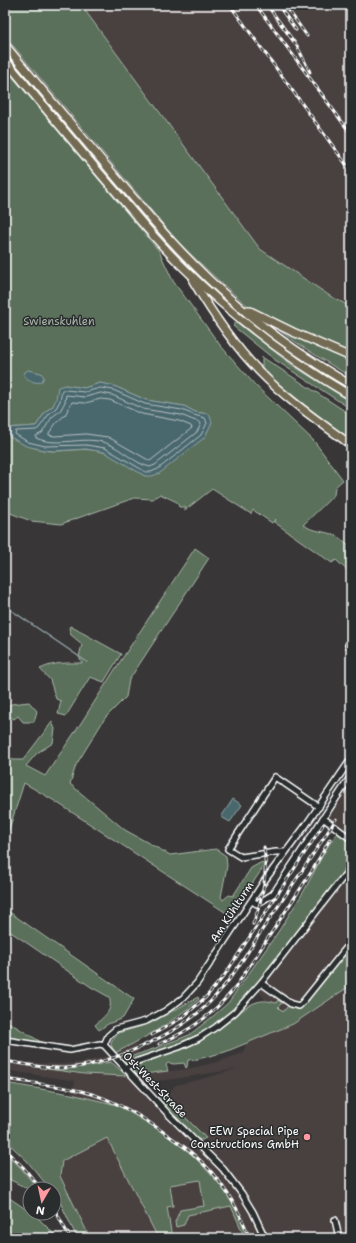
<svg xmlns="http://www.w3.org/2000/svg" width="356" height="1243" font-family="'Shantell Sans',sans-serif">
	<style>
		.built { fill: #484141; fill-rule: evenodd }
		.green { fill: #5a6f5a; stroke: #acb7ac }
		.water { fill: #4a676d; stroke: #92a4a7 }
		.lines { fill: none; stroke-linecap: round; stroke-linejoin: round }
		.shore { stroke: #b7c2c5; stroke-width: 1 }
		.stream { stroke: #92a4a7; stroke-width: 1.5 }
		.minor-casing { stroke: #fff; stroke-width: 8 }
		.highway-casing { stroke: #fff; stroke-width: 10 }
		.minor { stroke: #2a2d2e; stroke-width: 5 }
		.highway { stroke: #736b52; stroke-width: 7 }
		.rail-casing { stroke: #fff; stroke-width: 3 }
		.rail { stroke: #2a2d2e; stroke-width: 1.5; stroke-dasharray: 4.5; stroke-linecap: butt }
		.poi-dot { fill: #ff9aa2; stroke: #2a2d2e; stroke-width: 1.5 }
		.labels { text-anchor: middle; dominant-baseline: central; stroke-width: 3; stroke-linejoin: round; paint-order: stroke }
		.park-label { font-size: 11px; fill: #acb7ac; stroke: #2a2d2e }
		.street-label { font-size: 11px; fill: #fff; stroke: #2a2d2e }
		.poi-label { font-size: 11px; fill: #fff; stroke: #2a2d2e; text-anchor: end }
	</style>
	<rect width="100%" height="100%" fill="#383637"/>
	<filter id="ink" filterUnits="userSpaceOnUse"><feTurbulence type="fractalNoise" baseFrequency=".025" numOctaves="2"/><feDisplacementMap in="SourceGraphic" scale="8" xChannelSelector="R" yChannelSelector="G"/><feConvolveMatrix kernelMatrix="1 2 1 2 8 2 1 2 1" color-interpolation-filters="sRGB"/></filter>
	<g filter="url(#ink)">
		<g class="built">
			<path d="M81,5H347L351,18V80L349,82L351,84V307L330,296L260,249Z"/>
			<path d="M351,773V843L319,819Z"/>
			<path d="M351,863V1238H90L60,1176L71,1094L75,1081L5,1070V1063L77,1074L105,1075H136L187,1069L217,1062L243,1053L246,1044L292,1024L265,1000L255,986ZM236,1069L202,1079L175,1085L166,1098L206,1138L208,1157L157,1108L134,1083L175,1079Z"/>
			<path d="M136,1043L139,1054L87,1068L66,1069L47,1068L5,1062V1060L39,1063L61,1064L82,1062L104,1057L123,1050Z"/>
		</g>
		<g class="green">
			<path d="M5,5H81L260,249L330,296L351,307V377C321,359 292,341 264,319C233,295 205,268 177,241L5,36Z"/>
			<path d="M5,68L159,251L173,281L220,345L255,385L314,441L343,480L335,487L334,495L303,525L311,529L336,535L351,548V574L336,560L332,563L274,522L276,519L272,523L253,510L251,514L212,489L184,511L186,507H179L177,502L160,494L153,499L134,498L61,524L31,521L5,511V434C21,442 35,451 54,451C70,451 86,447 103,452C113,455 135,470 145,476L208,414L195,412L184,406L146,400L114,386L100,383L84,388L65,385L53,406L46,411L36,426L5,428Z"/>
			<path d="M236,322L292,365L351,402V409L275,360L233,326Z"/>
			<path d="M262,357L351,415V440L305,405L262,370Z"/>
			<path d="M195,548L209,558L129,680L126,697L105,718L76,765L70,784L125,830L170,855L216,849L226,856L227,866L221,897L223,900L229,895L233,896L251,868L262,862L264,866L231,916L53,800L24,783L5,842V780L7,774L5,773V755L14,760H23L52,722L55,729L53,743L37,753L26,766L45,776L81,723L114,671Z"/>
			<path d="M70,626L121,654L104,682L90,677L66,716L58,714L61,701L56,699L50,680L40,669C54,662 67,663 82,663L79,657L82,644L71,635L69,628Z"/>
			<path d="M29,702L37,711L34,722H23L18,716L14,719L10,717L9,705L11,704Z"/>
			<path d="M337,833L351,843V863L250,993L228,1015L213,1027L177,1046L136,1058L129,1063L125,1062L121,1060L153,1049L189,1035L212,1017L228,1003L278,932L304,891L326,849Z"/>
			<path d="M5,909L134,999L123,1018L108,1024L99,1030L95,1025C104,1016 114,1011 109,997L91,987L5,928Z"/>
			<path d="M351,945V985L293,1024L225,1052L198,1059L188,1060L187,1067L186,1068L184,1063L174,1064L168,1063L166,1065L168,1071L136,1075C128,1062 153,1062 161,1056C185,1048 207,1038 227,1023C237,1016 246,1005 257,1002C264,1000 269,1001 276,1003L278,1000L282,1003L278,1007L283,1012L288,1006C293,1010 297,1009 303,1006Z"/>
			<path d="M198,997L199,999C175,1021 145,1038 115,1053L111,1045L112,1040L118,1033L149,1024Z"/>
			<path d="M5,1020L41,1042H30L5,1038Z"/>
			<path d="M111,1062L125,1074V1076L84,1074L47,1069V1068C70,1069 88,1067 111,1062Z"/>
			<path d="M5,1083L71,1094L117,1105L161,1131L194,1156L222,1187L237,1211L248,1238H243L242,1231L231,1206L188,1215L184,1225L176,1227L175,1222L180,1210L204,1206L200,1180L170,1185L173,1206L167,1207L172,1238H158L107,1138L62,1161L60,1176L90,1238H77L61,1204L54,1194V1189H50L27,1161L5,1140Z"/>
			<path d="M162,1095L166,1098L206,1138L202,1140L197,1139L185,1125L183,1126L157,1099Z"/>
			<path d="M5,1153L20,1167L38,1189H30V1190L5,1177Z"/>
			<path d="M5,1195L36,1216L58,1238H5Z"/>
		</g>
		<g class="water">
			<path d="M28,370L41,373L44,377L42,381C37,385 28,380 24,376L25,372Z"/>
			<path d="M100,383L114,386L146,400L184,406L195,412L209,414L212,422L205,437L160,473L152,476H145L104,452L86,449L54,451L44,450L26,446L5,434V428L36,426L46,411L53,406L56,399L58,387L65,385L84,388Z"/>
			<path d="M233,799L242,805L230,822L221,817Z"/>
		</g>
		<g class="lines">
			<g class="shore">
				<path d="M101,388L113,390L145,404L182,410L194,415L205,418L207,423L201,435L158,469L151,472H146L105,448L86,445L45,446L28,442L15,434L16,431L36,430L39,428L49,414L56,408L60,401L62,390H66L84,392Z"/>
				<path d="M101,393L112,395L143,409L181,415L193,420L200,422L201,424L197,432L155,465L150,467C135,464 121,448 106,443C83,435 58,448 36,438V436L42,433L52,417L60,411L65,402L66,395L85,397Z"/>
				<path d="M101,399L110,400L142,414L179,421L191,426L192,428L150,461L108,437L86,434L54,436L49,435V433L57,422L65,415L72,402L85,403Z"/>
			</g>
			<path class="stream" d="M5,606L87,662"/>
			<defs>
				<g id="minor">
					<path d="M348,645L351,646"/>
					<path d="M323,818L351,839"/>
					<path d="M285,852H276L241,857L228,849L275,777L319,807"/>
					<path d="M252,901L257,904L273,894L351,776"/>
					<path d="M261,983L291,1004L299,1006L302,1003L351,942"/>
					<path d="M5,1040L70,1050L100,1044L104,1045L170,1116L223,1169L242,1194L253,1212L265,1238"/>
					<path d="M104,1045L108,1036L116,1029L146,1021L165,1011L183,998L197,983L265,880L306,825L351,759"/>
					<path d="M125,1069L135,1062L179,1047L199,1038L216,1027L235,1012L261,983L351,867"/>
					<path d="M335,1220L339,1238"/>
				</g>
				<g id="highway">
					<path d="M5,45C41,89 78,132 114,175C152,220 190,265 235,303C270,334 310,361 351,385"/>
					<path d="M5,60C42,104 79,149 116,192C138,218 159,244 183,267C233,317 290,360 351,396"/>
					<path d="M193,281C212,313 234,346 260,372C287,400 320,422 351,445"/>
					<path d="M248,310L293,332L351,357"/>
				</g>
			</defs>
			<use href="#minor" class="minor-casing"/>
			<use href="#highway" class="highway-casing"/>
			<use href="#minor" class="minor"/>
			<use href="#highway" class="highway"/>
			<defs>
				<g id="rail">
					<path d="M230,5L351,171"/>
					<path d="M256,5L351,134"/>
					<path d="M267,5L297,46L310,72"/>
					<path d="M278,5L296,30"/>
					<path d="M285,5L307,36"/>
					<path d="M253,924C263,899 268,875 264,847"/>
					<path d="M152,1035L183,1017L206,997L224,976L323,825"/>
					<path d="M159,1044C193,1029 211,1016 235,988L312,871L330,839"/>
					<path d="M5,1061C25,1064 45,1069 65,1068C109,1066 178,1034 209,1003C230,982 246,955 262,930C287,893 312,857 336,819"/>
					<path d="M5,1079C30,1083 56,1085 81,1091C115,1099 144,1118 172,1138C180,1144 188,1149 194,1155C217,1174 241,1209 249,1238"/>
					<path d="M5,1150L23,1167L41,1189"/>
					<path d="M54,1208L70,1238"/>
				</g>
			</defs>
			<use href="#rail" class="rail-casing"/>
			<use href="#rail" class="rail"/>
		</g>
	</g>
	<circle class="poi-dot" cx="307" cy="1137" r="4"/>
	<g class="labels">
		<g class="park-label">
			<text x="59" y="321">Swienskuhlen</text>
		</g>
		<g class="street-label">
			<text transform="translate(232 912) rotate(-57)">Am Kühlturm</text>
			<text transform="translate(155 1085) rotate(46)">Ost-West-Straße</text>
		</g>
		<g class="poi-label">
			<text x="299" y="1131">EEW Special Pipe<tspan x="299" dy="13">Constructions GmbH</tspan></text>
		</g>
	</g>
	<rect width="356" height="1243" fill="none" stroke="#2a2d2e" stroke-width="20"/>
	<rect x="10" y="10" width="336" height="1223" fill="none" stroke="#fff" stroke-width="1.5" filter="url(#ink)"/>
	<g transform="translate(42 1201) rotate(189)"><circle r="19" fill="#2a2d2e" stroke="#7f8182"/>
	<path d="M0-3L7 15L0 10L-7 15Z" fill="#ff9aa2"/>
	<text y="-6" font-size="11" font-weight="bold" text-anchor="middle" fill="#ffffff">N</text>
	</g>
</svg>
